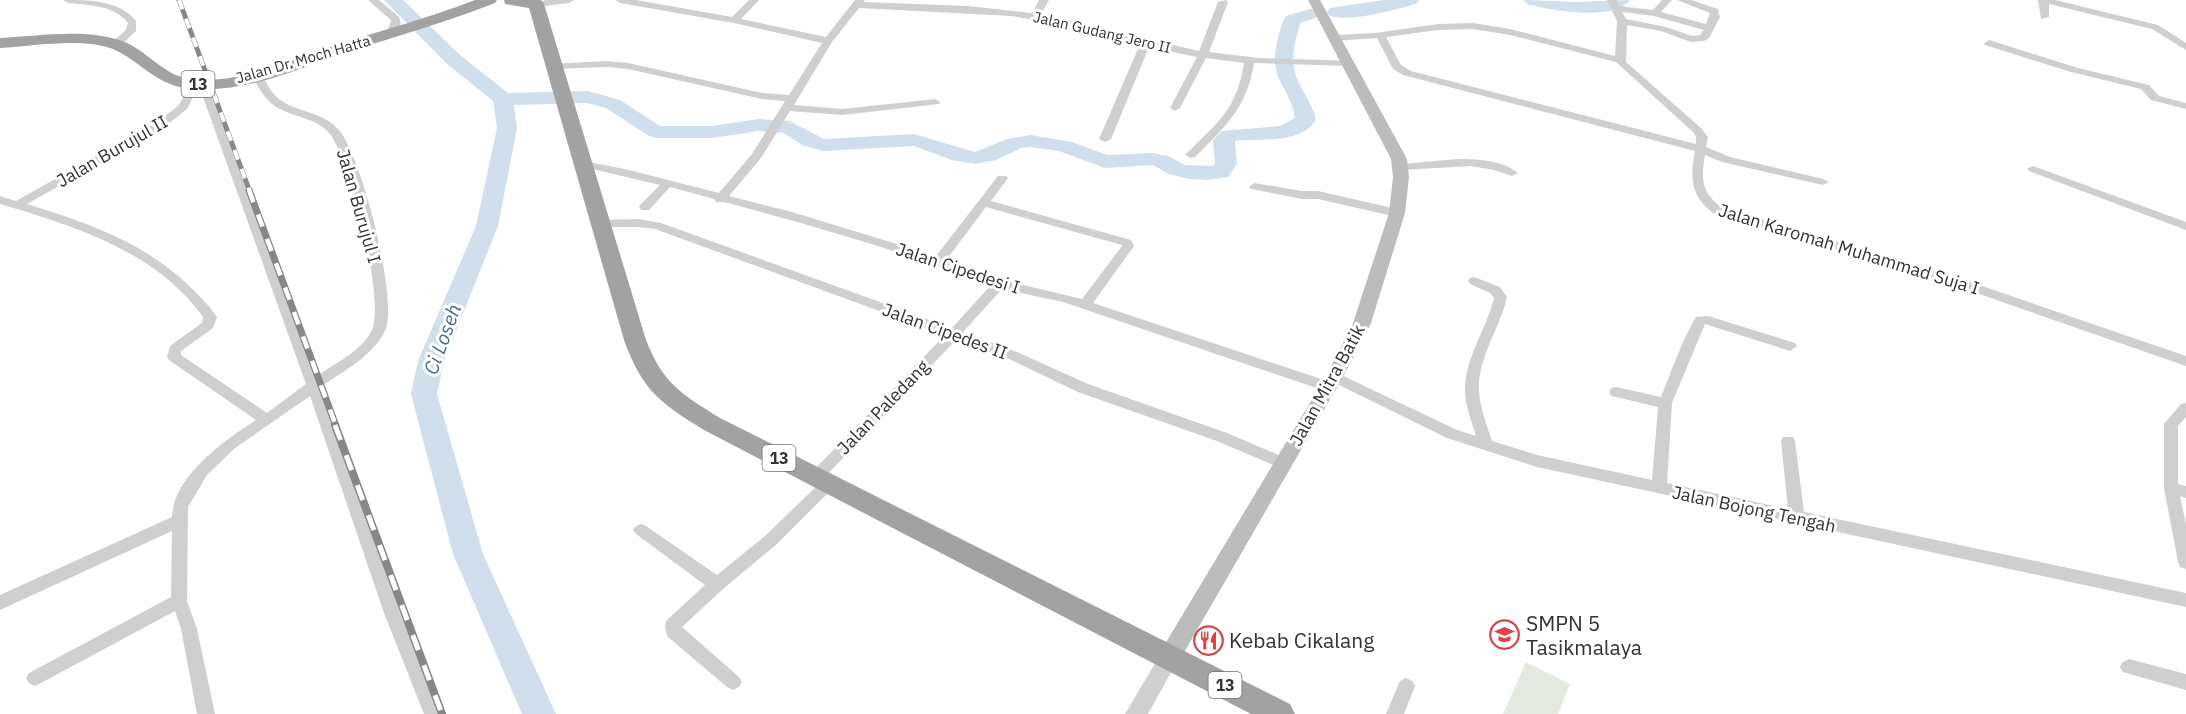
<svg xmlns="http://www.w3.org/2000/svg" width="2186" height="714" font-family="'IBM Plex Sans',sans-serif">
	<style>
		.green { fill: #e4eadf }
		.lines { fill: none; stroke-linecap: round; stroke-linejoin: round }
		.river { fill: #d0dfeb; fill-rule: evenodd }
		.minor { fill: #cfcfcf; fill-rule: evenodd }
		.tertiary { fill: #cfcfcf; fill-rule: evenodd }
		.secondary { fill: #bcbcbc; fill-rule: evenodd }
		.trunk { fill: #a2a2a2; fill-rule: evenodd }
		.rail-far2-casing { stroke: #878787; stroke-width: 5 }
		.rail-far1-casing { stroke: #878787; stroke-width: 7 }
		.rail-casing { stroke: #878787; stroke-width: 8 }
		.rail-far2 { stroke: #fff; stroke-width: 4; stroke-dasharray: 10; stroke-linecap: butt }
		.rail-far1 { stroke: #fff; stroke-width: 4.5; stroke-dasharray: 13; stroke-linecap: butt }
		.rail { stroke: #fff; stroke-width: 5; stroke-dasharray: 16; stroke-linecap: butt }
		.labels { text-anchor: middle; dominant-baseline: central; stroke-width: 6; stroke-linejoin: round; paint-order: stroke }
		.far-street-label { font-size: 15px; fill: #323232; stroke: #fff }
		.shield { fill: #fff; stroke: #707070; stroke-width: 1.5 }
		.shield-label { font-size: 16px; font-weight: bold; fill: #323232 }
		.street-label { font-size: 18px; fill: #323232; stroke: #fff }
		.water-label { font-size: 20px; font-style: italic; fill: #456e8f; stroke: #fff }
		.near-poi-label { font-size: 21px; fill: #323232; stroke: #fff; text-anchor: start }
	</style>
	<rect width="100%" height="100%" fill="#fff"/>
	<path class="green" d="M1526,662L1570,684L1558,714H1503Z"/>
	<g class="lines">
		<g class="river">
			<path d="M384,0H403L460,55L508,93L588,91L620,100L660,126H711L759,119L789,121L824,139L914,134L975,152L1007,139L1030,135L1072,142L1107,155L1153,153L1168,156L1185,165L1213,166L1215,164L1213,140L1222,131L1280,126L1295,118C1289,83 1267,81 1278,38C1280,31 1281,23 1286,16L1310,9L1316,10L1319,14L1316,18L1300,23C1295,42 1289,62 1298,81C1304,94 1313,105 1316,120C1299,145 1260,138 1235,141L1237,164L1228,177L1208,180L1189,179L1169,174L1153,165L1105,168L1059,151L1030,147L1021,148L996,160L975,164L952,160L914,146L823,151L802,145L784,133L759,131L711,138H656L649,136L606,108L587,103L514,105L517,128L498,226L444,361L437,394L483,554L556,714H522L453,554L411,394L418,361L476,226L497,128L493,101L446,63Z"/>
			<path d="M1384,0H1419L1416,4C1393,10 1353,22 1330,16L1327,12L1330,8L1336,7Z"/>
			<path d="M1524,0L1577,2L1630,0C1614,22 1549,10 1527,4Z"/>
		</g>
		<g class="minor">
			<path d="M63,0C90,0 119,0 136,21V31L120,46H112V42L126,30L128,23C114,5 89,5 68,3Z"/>
			<path d="M368,0H379L399,17L401,24L395,35L387,33L391,20Z"/>
			<path d="M546,0H574L569,3L536,7L531,4Z"/>
			<path d="M615,0H636L732,17L749,0H759L741,19L826,37L855,0H865L863,2L968,6L1032,13L1039,0H1049L1041,14L1199,51L1218,2L1226,0L1228,2L1209,52L1259,58L1351,61L1352,63L1347,66L1254,63C1247,108 1225,127 1195,157L1191,158L1185,155L1187,153C1218,122 1237,109 1244,63L1206,58L1180,108L1175,111L1170,108L1197,57L1149,47L1111,139L1105,142L1099,139L1140,44L1068,26L1012,16L859,8L832,42L794,105L842,109L935,99L940,102L939,104L842,115L790,111L761,158L729,196L792,212L936,256L998,176H1006L1008,178L991,201L1131,240L1134,246L1093,303L1333,383L1335,387L1328,392L1063,302L1002,289L963,332L1017,352L1088,384L1227,433L1288,459L1290,463L1288,467H1278L1217,441L1078,392L1007,358L956,340L821,481L816,483L811,481L809,477L811,473L945,335L655,229L638,227H600L596,226L594,223L596,220L638,219L661,223L952,328L991,285C904,252 814,226 724,202H716L714,199L670,187L649,210H641L639,207L641,204L660,185L580,166V162L584,161L629,170L719,193L752,154L785,101L762,99L628,69L607,67L553,69L549,68V64L607,61L628,63L762,93L789,95L822,43L734,23L620,3ZM986,207L1122,245V246L1082,299L1002,280L947,259Z"/>
			<path d="M1607,0H1617L1619,6L1653,10L1662,0H1672L1661,12L1706,24L1710,13L1677,0H1691L1718,9L1720,17L1709,38L1704,41L1691,42L1661,31L1627,25L1626,62L1701,128L1708,137L1706,147L1730,157L1823,179L1829,182L1823,185L1722,162L1705,155C1701,179 1701,192 1721,207L1947,274L2186,356V366L1939,280L1713,213C1690,196 1690,177 1695,151L1403,75L1393,69L1377,38L1335,41L1330,38L1335,35L1375,33L1438,24L1473,23L1510,29L1615,56L1617,21ZM1622,12L1654,16L1704,30L1700,35L1692,36L1666,27L1626,19ZM1473,29L1510,35L1616,62L1693,132L1696,137V144L1411,71L1401,65L1386,37L1438,30Z"/>
			<path d="M2038,0H2055L2158,25L2186,43V50L2152,29L2049,4V17L2041,19Z"/>
			<path d="M1989,40L2078,68L2149,85L2159,96L2186,103V109L2151,100L2141,89L2071,72L1985,45L1984,43Z"/>
			<path d="M257,72L261,73C266,82 270,92 279,99C297,113 323,111 339,130C361,155 399,300 385,331C373,356 343,371 321,387L400,613L442,714H424L384,613L310,396L235,448L207,475L188,507L187,601L197,629L215,714H197L181,629L175,611L41,683L35,686L29,683L26,678L29,673L171,597L172,531L0,610V595L172,517C173,476 225,440 256,420L169,360L167,357L170,346L202,323L203,317C156,251 74,226 0,204V196L16,201L159,121L179,105L191,82H208L317,376C334,364 363,350 372,330C385,301 350,156 329,133C316,118 297,118 280,109C266,102 259,89 252,75ZM199,86L306,384L267,413L181,355V351L213,328L217,317C208,304 197,293 186,283C141,241 85,222 27,204L167,125L187,109Z"/>
			<path d="M1458,159C1476,159 1503,160 1518,173L1512,176L1494,170L1471,166L1401,170L1395,167L1401,164Z"/>
			<path d="M2033,166L2186,222V230L2029,171L2027,169Z"/>
			<path d="M1255,183L1302,191H1318L1397,209L1403,213L1397,217L1318,199H1302L1251,189L1249,187L1251,185Z"/>
			<path d="M1474,277L1500,287L1507,297C1500,328 1477,359 1479,391C1480,409 1487,425 1492,441L1537,455L1652,480L1658,407L1616,397L1611,396L1609,392L1611,388L1616,387L1661,397C1672,370 1681,342 1696,317L1708,316L1795,343L1797,346L1790,351L1705,324L1672,403L1667,483L1788,509L1781,441L1783,437H1793L1795,441L1804,512L2186,593V607L1537,467L1447,438L1329,380L1327,377L1329,374H1339L1457,430L1476,436C1471,420 1464,403 1465,386C1467,355 1487,327 1494,298L1490,293L1470,284L1468,281L1470,278Z"/>
			<path d="M2186,403V417L2178,426V484L2186,486V498L2180,496L2186,524V569L2180,567L2178,562L2164,488V424L2181,404Z"/>
			<path d="M829,477L834,479L836,483L834,487L777,544L723,589L682,627L739,677L742,682L739,687L733,690L727,687L668,637C665,631 664,626 667,620L705,585L636,534L633,530L636,526L641,524L646,526L717,575L765,536L824,479Z"/>
			<path d="M2129,659L2186,674V690L2123,672L2120,667L2123,662Z"/>
			<path d="M1406,678L1412,681L1415,686L1404,714H1386L1400,681Z"/>
		</g>
		<path class="tertiary" d="M1170,647L1177,650L1180,656L1148,714H1125L1163,650Z"/>
		<path class="secondary" d="M1308,0H1320L1407,159L1409,177L1405,213L1371,323L1343,377L1178,663L1170,666L1162,663L1159,656L1162,649L1326,376L1353,323L1389,213L1393,177L1391,159Z"/>
		<g class="trunk">
			<path d="M475,0H497L495,3C446,22 397,36 348,52C297,69 240,96 185,88C156,84 138,60 113,49C83,37 32,46 0,48V38C40,36 84,28 122,41C145,49 162,73 185,78C235,87 290,60 336,45C382,30 429,18 475,0Z"/>
			<path d="M504,0H541L544,4L646,340C663,384 682,394 720,418L1290,704L1295,714H1251L704,430C660,403 642,390 624,340L529,8L505,4Z"/>
		</g>
		<defs>
			<path id="rail-far2" d="M179,0L250,192"/>
			<path id="rail-far1" d="M249,190L336,426"/>
			<path id="rail" d="M335,425L442,714"/>
		</defs>
		<use href="#rail-far2" class="rail-far2-casing"/>
		<use href="#rail-far1" class="rail-far1-casing"/>
		<use href="#rail" class="rail-casing"/>
		<use href="#rail-far2" class="rail-far2"/>
		<use href="#rail-far1" class="rail-far1"/>
		<use href="#rail" class="rail"/>
	</g>
	<defs>
		<symbol id="school-ring" viewBox="-11 -11 22 22"><circle r="9.5" fill="#fff" stroke="#d94447" stroke-width="1.5"/><path d="M0-5L7-2L0 1L-7-2ZM-4 1L0 2.5L4 1V4Q0 6-4 4Z" fill="#d94447"/></symbol>
		<symbol id="restaurant-ring" viewBox="-11 -11 22 22"><circle r="9.5" fill="#fff" stroke="#d94447" stroke-width="1.5"/><path d="M-5-6h1v4h1v-4h1v4h1v-4h1v5L-1.5 .5V6h-2V.5L-5-1ZM5-6V6H3V1.5H1.5Q1.5-4 5-6Z" fill="#d94447"/></symbol>
	</defs>
	<g fill-rule="evenodd">
		<use href="#school-ring" x="1488" y="618" width="33" height="33"/>
		<use href="#restaurant-ring" x="1192" y="624" width="33" height="33"/>
	</g>
	<g class="labels">
		<g class="far-street-label">
			<text transform="translate(1102 32) rotate(13)">Jalan Gudang Jero II</text>
			<text transform="translate(303 59) rotate(-16)">Jalan Dr. Moch Hatta</text>
		</g>
		<g class="shield">
			<rect x="181.5" y="71" width="33" height="26" rx="4.5"/>
			<rect x="762.5" y="445" width="33" height="26" rx="4.5"/>
			<rect x="1208.5" y="672" width="33" height="26" rx="4.5"/>
		</g>
		<g class="shield-label">
			<text x="198" y="84">13</text>
			<text x="779" y="458">13</text>
			<text x="1225" y="685">13</text>
		</g>
		<g class="street-label">
			<text transform="translate(112 151) rotate(-30)">Jalan Burujul II</text>
			<text transform="translate(359 206) rotate(74)">Jalan Burujul I</text>
			<text transform="translate(1849 249) rotate(17)">Jalan Karomah Muhammad Suja I</text>
			<text transform="translate(958 268) rotate(18)">Jalan Cipedesi I</text>
			<text transform="translate(945 331) rotate(20)">Jalan Cipedes II</text>
			<text transform="translate(1327 385) rotate(-61)">Jalan Mitra Batik</text>
			<text transform="translate(883 407) rotate(-46)">Jalan Paledang</text>
			<text transform="translate(1754 509) rotate(12)">Jalan Bojong Tengah</text>
		</g>
		<g class="water-label">
			<text transform="translate(442 339) rotate(-70)">Ci Loseh</text>
		</g>
		<g class="near-poi-label">
			<text x="1526" y="623">SMPN 5<tspan x="1526" dy="24">Tasikmalaya</tspan></text>
			<text x="1229" y="640">Kebab Cikalang</text>
		</g>
	</g>
</svg>
